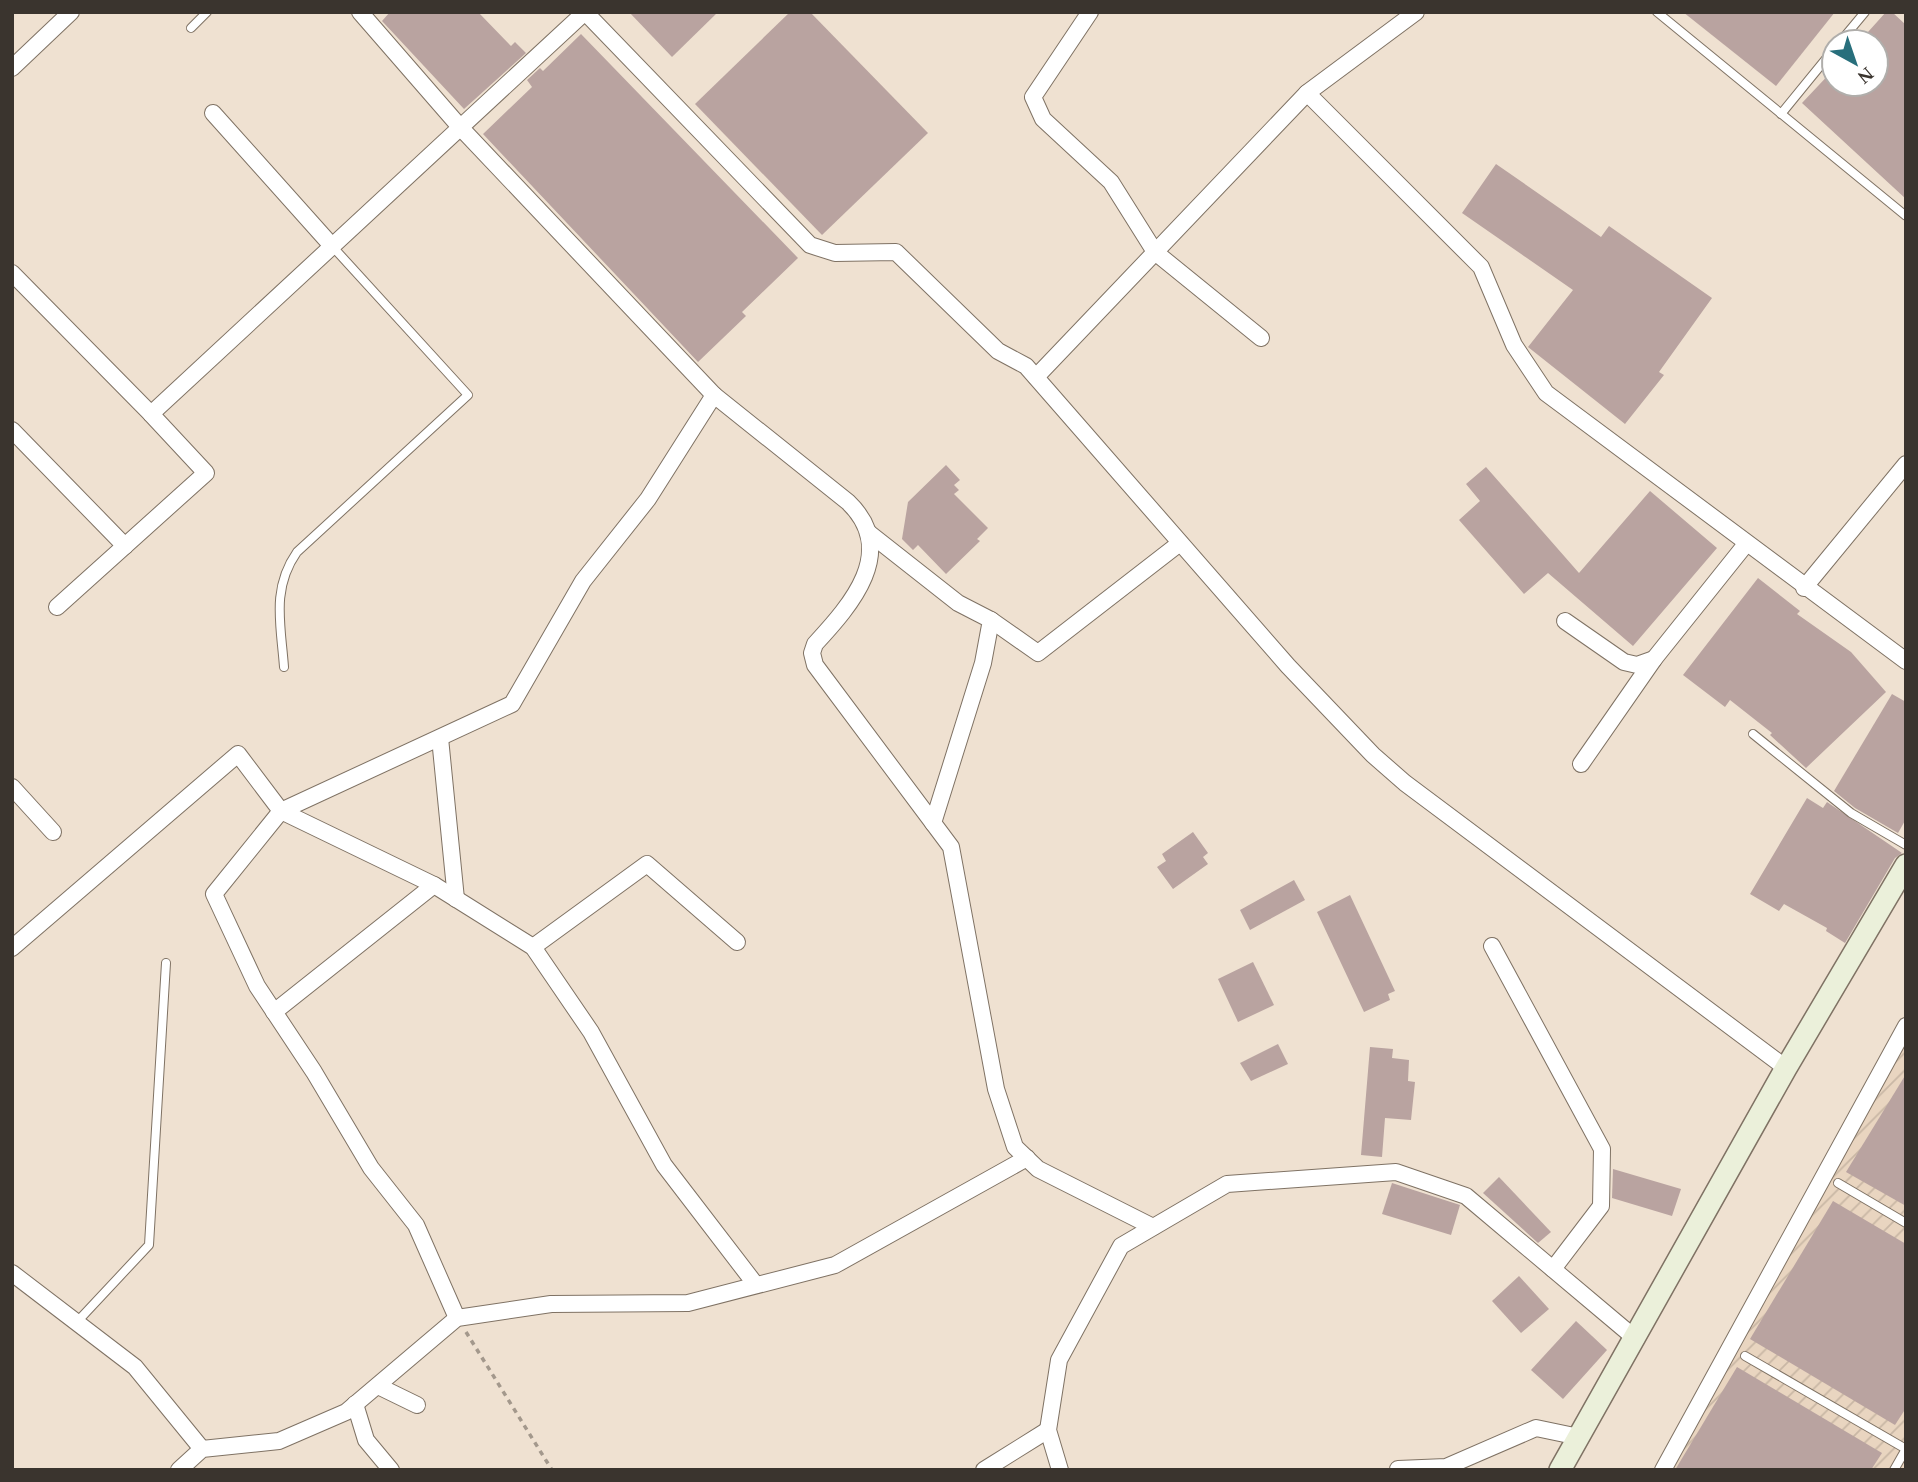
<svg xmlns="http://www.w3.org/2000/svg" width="1918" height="1482" font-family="'Times New Roman',serif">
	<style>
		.industrial { fill: url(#industrial-furrows) }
		.building { fill: #b9a3a0 }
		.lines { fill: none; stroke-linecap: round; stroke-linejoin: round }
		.lane-casing { stroke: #7f7264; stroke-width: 10 }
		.street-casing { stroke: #7f7264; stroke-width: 18 }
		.secondary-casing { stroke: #7f7264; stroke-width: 24 }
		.path { stroke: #a3988c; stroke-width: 3.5; stroke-dasharray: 5 5; stroke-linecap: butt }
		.lane { stroke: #fff; stroke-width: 8 }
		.street { stroke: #fff; stroke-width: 16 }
		.secondary { stroke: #ebf0da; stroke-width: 21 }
	</style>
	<defs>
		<pattern id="industrial-furrows" width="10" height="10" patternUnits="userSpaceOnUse" patternTransform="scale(1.75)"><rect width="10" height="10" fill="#e9d5c0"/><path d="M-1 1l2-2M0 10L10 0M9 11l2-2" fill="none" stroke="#c9b7a5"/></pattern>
	</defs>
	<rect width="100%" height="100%" fill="#efe1d1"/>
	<path class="industrial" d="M1906,1033V1470H1655Z"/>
	<g class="building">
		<path d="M390,12H478L511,46L515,42L526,53L464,109L382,21Z"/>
		<path d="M629,12H718L672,57Z"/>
		<path d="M790,12H810L928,133L822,235L695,104Z"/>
		<path d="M1683,12H1835L1776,86Z"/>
		<path d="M1886,12H1892L1906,25V199L1802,103L1834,69V84H1876V42H1859Z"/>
		<path d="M581,34L798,258L742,312L746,316L698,362L483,134L532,87L527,80L540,68L543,71Z"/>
		<path d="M1496,164L1601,237L1609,226L1712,298L1659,372L1664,375L1625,424L1528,347L1573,290L1462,213Z"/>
		<path d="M946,465L960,480L954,485L959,490L954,494L988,528L977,539L980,541L946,574L918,545L913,550L902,539L908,502Z"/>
		<path d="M1486,467L1579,573L1650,491L1717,548L1633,646L1548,573L1524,594L1459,520L1480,501L1466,484Z"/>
		<path d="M1758,578L1800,611L1797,614L1851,652L1886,692L1806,768L1770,735L1772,733L1730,700L1725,707L1683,675Z"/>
		<path d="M1892,694L1906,702V819L1898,833L1855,808L1834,791Z"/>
		<path d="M1807,798L1823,808L1827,802L1902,853L1895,858L1845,943L1826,931L1827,928L1784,904L1779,911L1750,894Z"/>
		<path d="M1193,832L1208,853L1203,857L1208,864L1173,889L1157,867L1166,861L1162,854Z"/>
		<path d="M1294,880L1305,900L1250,930L1240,910Z"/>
		<path d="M1350,895L1395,991L1388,994L1390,1000L1364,1012L1317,912Z"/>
		<path d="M1253,962L1274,1005L1238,1022L1218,979Z"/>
		<path d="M1278,1044L1288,1064L1251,1081L1240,1063Z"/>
		<path d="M1370,1047L1393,1049L1392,1058L1409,1060L1408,1081L1415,1082L1411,1120L1385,1118L1382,1157L1361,1155Z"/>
		<path d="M1906,1074V1206L1846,1172Z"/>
		<path d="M1613,1169L1681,1189L1672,1216L1612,1198Z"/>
		<path d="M1499,1177L1551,1232L1538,1243L1483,1193Z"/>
		<path d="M1392,1183L1460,1205L1451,1235L1382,1214Z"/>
		<path d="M1833,1201L1906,1244V1408L1895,1425L1750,1339Z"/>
		<path d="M1519,1276L1549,1309L1521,1333L1492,1301Z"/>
		<path d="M1576,1321L1607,1350L1563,1399L1531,1370Z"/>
		<path d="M1737,1367L1882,1453L1871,1470H1675Z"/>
	</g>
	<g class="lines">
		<defs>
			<g id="lane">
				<path d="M1657,12L1906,216"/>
				<path d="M191,28L207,12"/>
				<path d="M1840,42L1865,12"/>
				<path d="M1781,114L1834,49"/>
				<path d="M284,667C281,625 271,589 297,552L468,395L332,246"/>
				<path d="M1753,734L1851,813L1906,845"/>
				<path d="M1838,1183L1906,1223"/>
				<path d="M76,1323L149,1245L166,963"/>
				<path d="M1745,1356L1906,1449"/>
				<path d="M1894,1470L1906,1449"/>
			</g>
			<g id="street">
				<path d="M585,12L810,245L835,253L896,252L998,351L1026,366L1288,666L1373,755L1405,783L1786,1068"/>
				<path d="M1090,12L1033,97L1043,119L1111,182L1155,252L1261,338"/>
				<path d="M12,68L71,12"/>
				<path d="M1307,93L1416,12"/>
				<path d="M213,113L332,246"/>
				<path d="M12,273L151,414L585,12"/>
				<path d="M1036,377L1307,93L1481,267L1514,345L1546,393L1906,661"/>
				<path d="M714,395L848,502C899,551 851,605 815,644L812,653L815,665L951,847L996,1089L1015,1147L1038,1169L1153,1227"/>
				<path d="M12,430L125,546"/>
				<path d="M869,533L958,603L991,620L983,663L933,823"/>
				<path d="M1804,588L1906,464"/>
				<path d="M57,607L206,473L151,414"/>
				<path d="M991,620L1038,653L1180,543"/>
				<path d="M1565,621L1624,662L1637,665L1654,659"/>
				<path d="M440,738L456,899"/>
				<path d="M1581,764L1654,659L1746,544"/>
				<path d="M12,787L53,832"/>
				<path d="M281,811L512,704L583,581L648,499L714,395L460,127L360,12"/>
				<path d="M281,811L434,885L533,947L591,1032L664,1165L756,1285"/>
				<path d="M1492,946L1602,1149L1601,1206L1553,1269"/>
				<path d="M533,947L647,864L737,942"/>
				<path d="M12,948L238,754L281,811L214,894L257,986L314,1072L371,1168L416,1225L457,1318"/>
				<path d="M274,1012L434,885"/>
				<path d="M12,1273L135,1367L202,1449"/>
				<path d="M378,1386L417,1405"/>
				<path d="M355,1404L366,1440L391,1470"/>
				<path d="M1398,1469L1446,1467L1536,1428L1579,1437"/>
				<path d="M179,1470L202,1449L279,1441L346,1412L457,1318L551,1304L688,1303L835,1265L1027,1158"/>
				<path d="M984,1470L1048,1430"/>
				<path d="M1060,1470L1048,1430L1059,1360L1121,1246L1227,1184L1396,1172L1466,1196L1636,1339"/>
				<path d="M1663,1470L1906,1026"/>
			</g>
			<path id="secondary" d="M1560,1470L1786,1068L1906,865"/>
		</defs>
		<use href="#lane" class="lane-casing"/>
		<use href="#street" class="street-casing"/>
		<use href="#secondary" class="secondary-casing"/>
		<path class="path" d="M466,1332L552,1470"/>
		<use href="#lane" class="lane"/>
		<use href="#street" class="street"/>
		<use href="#secondary" class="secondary"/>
	</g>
	<rect width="1918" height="1482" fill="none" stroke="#3a342e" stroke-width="28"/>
	<g transform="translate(1855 63) rotate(140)"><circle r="33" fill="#ffffff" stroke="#b0aeab" stroke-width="2"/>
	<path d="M0-5L12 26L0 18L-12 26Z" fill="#286f7c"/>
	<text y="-10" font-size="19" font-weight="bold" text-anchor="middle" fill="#3a342e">N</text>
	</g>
</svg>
